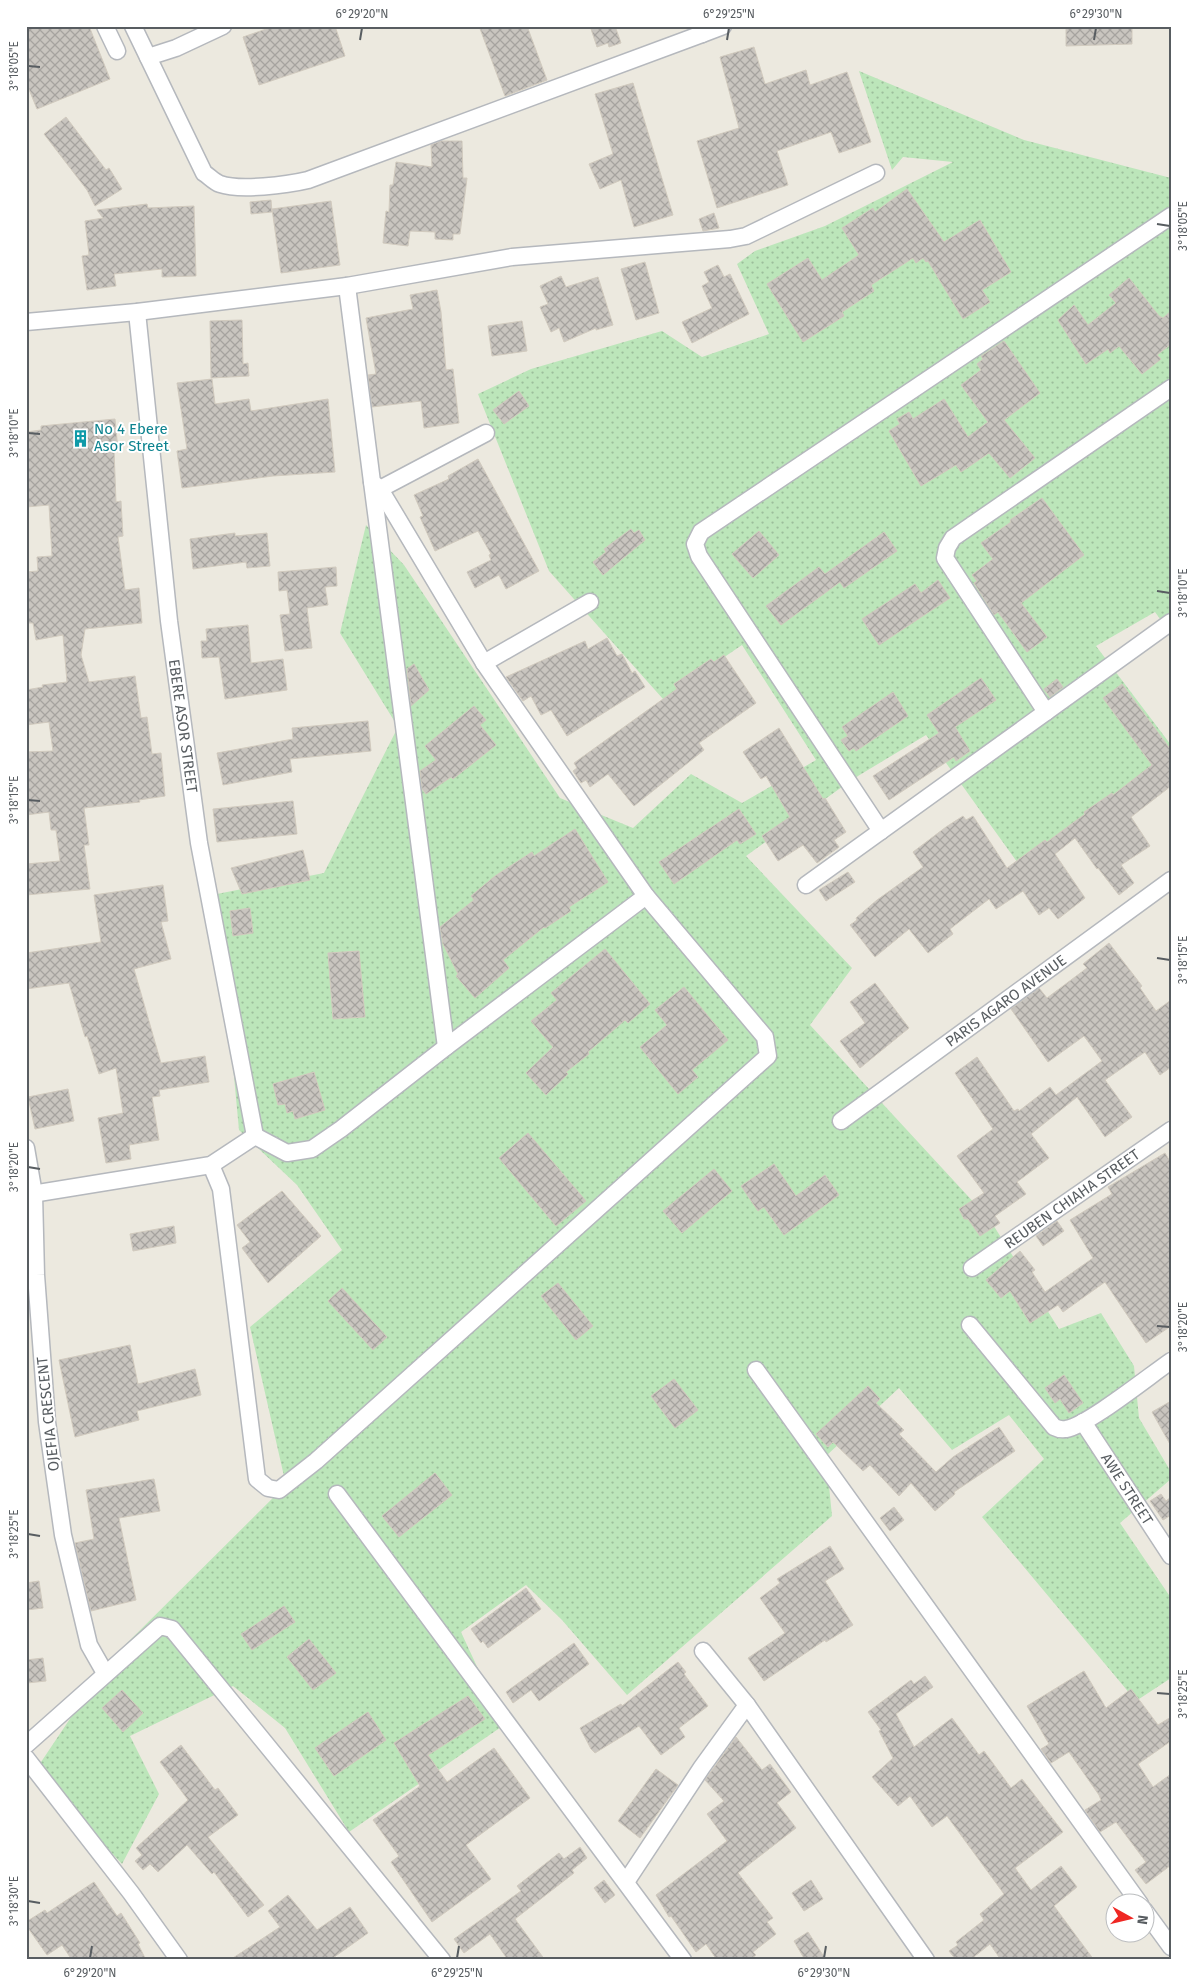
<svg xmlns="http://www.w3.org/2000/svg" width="1197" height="1986" font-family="'Fira Sans',sans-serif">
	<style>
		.grass { fill: url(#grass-dots) }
		.building { fill: url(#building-cross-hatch); stroke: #d1cabe }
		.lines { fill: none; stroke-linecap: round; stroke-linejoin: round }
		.minor-casing { stroke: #b5b8bd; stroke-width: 19 }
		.minor { stroke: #fff; stroke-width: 16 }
		.ticks { fill: none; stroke: #585d61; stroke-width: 2 }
		.labels { text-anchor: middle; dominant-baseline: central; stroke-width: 4; stroke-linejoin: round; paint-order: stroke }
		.culture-label { font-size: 15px; fill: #0d838f; stroke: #fff; text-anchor: start }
		.street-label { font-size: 15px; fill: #585d61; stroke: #fff }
		.neatline { fill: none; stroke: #585d61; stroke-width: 2 }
		.ticks-label { font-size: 12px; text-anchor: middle; fill: #585d61 }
	</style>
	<defs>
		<pattern id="grass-dots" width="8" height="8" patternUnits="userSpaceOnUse" patternTransform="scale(1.25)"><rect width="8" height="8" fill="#bce6ba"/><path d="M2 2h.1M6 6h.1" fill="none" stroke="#9cbe9b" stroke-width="1.8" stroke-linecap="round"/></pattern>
		<pattern id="building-cross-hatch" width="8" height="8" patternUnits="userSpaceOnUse" patternTransform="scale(1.25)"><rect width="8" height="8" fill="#c9c5bf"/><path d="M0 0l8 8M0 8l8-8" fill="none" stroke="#a6a39f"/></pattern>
	</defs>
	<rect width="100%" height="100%" fill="#ece9df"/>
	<path class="grass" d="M859,71L1024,140L1171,178V634L1155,612L1096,646L1171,745V755L1020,866L926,735L853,779L746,856L852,968L810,1025L990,1220L1059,1329L1101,1313L1134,1366L1139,1418L1171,1472V1479L1120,1523L1171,1598V1678L1136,1701L982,1517L1044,1459L1009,1415L952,1450L899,1388L826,1456L832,1516L627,1695L562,1620L526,1585L461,1632L504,1725L349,1832L285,1728L233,1686L130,1736L159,1794L122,1864L35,1771L108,1662L286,1485L250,1327L342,1250L297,1185L239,1130L217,894L324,873L398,727L340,633L366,525L404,565L560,798L633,828L691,774L742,803L816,760L742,645L663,699L549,571L478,394L531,369L662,331L702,357L769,334L737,264L755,251L825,226L953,162L903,157L892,170Z"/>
	<g class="building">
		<path d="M26,26H89L110,79L37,109L26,82Z"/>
		<path d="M275,26H335L345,56L259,85L243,37Z"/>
		<path d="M479,26H527L547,80L505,96Z"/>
		<path d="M590,26H615L621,43L609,47L608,43L597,47Z"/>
		<path d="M1066,26H1132V44L1066,46Z"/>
		<path d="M754,47L765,84L806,70L810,85L847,72L871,142L839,153L831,132L777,151L788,185L717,208L697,141L739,128L720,57Z"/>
		<path d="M633,83L673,215L634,227L621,180L600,189L589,164L613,154L595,94Z"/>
		<path d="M66,117L106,170L109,168L122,189L95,206L87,190L44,134Z"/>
		<path d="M441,141H462L463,178H467L460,234H453V240L435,239V232L410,231L408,246L383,243L386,211L389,212L390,185H393L396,162L432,167L431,145Z"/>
		<path d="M907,189L944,242L980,220L1011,272L982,290L990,302L963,319L928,261L926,262L923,258L916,263L913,258L871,285L874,291L842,312L844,316L803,342L767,284L808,258L822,280L859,255L842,228L873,208L875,212Z"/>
		<path d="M271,200L272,212L251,214L250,202Z"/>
		<path d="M331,201L340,265L281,273L272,209Z"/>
		<path d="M147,204L148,208L194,206L196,276L162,277V269L114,274L116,286L87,290L82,256L89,255L85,221L103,218L97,210Z"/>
		<path d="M714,213L719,228L703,231L699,219Z"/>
		<path d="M645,262L659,313L636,320L621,269Z"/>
		<path d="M718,265L724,277L730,274L749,314L692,343L682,322L712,308L702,286L709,282L704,272Z"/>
		<path d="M561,276L566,287L598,277L613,325L596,330V328L564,342L559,328L551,332L540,307L548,304L540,286Z"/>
		<path d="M1129,278L1159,316L1163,318L1171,311V344L1157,355L1161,359L1142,374L1119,346L1110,353L1108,349L1086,364L1058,320L1074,305L1088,325L1116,303L1109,295Z"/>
		<path d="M437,290L441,312L446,370L453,369L459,423L424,428L421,401L372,407L368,375L376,374L366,318L413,309L410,295Z"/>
		<path d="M242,320L243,364L248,363L249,376L211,378L210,321Z"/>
		<path d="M522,321L527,351L492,356L488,326Z"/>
		<path d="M1004,341L1040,393L1004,420L1035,458L1010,478L989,453L961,472L956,465L921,486L889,431L900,424L897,419L909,412L913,419L944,399L968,437L988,422L961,385L981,370L977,364L983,359L981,356Z"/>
		<path d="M212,379L215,404L249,399L251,411L328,399L335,472L273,476L182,488L177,451L187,449L177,383Z"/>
		<path d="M519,391L529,406L504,424L493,410Z"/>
		<path d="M115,419L118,450H114L116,502L121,501L123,536L118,537L125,590L139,588L142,623L85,629L81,655L89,682L135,676L141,718L147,717L152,754L161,753L165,796L139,800L140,802L84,808L89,845H84L90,889L26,895V864L60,861L56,830H51L49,812L26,815V752L53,751L49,722L26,725V690L43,687L42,685L67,682L63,635L36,640L33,623H26V572L38,571L37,557L52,556L49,505L26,507V432L41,430V426Z"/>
		<path d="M478,459L539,571L506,589L499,575L475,588L467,572L491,560L489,555L491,554L478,531L435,551L420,517L423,516L414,495L449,479L448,476Z"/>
		<path d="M1042,498L1084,555L1021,603L1047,637L1027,652L998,612L994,615L974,583L977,581L972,575L993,559L981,543L1011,522L1010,520Z"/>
		<path d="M631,529L634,533L639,530L645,540L603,575L593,562L606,552L604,549Z"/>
		<path d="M759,531L779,555L753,578L732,554Z"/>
		<path d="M884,532L897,551L844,588L840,582L781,625L766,606L819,567L825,574Z"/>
		<path d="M235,533V536L267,533L270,566L247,568L246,562L193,569L190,539Z"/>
		<path d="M336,567L337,586L325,587L328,605L307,608L312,648L285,651L280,615L290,614L287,590L279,591L278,572Z"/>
		<path d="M938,580L950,598L879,645L862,619L915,584L921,593Z"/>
		<path d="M248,625L251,663L283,659L287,690L225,699L219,657L202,658L201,641H207L206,629Z"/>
		<path d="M607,638L617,656L622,654L632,673L635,671L645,687L567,736L551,710L541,715L531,696L523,701L506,677L585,641L588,649Z"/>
		<path d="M724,655L756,703L699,743L704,750L634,806L608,774L590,787L586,780L581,783L573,771L577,768L574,763L677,689L674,684L711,659L714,662Z"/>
		<path d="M414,664L429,690L411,706L407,669Z"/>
		<path d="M981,678L996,700L955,727L970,751L956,761L954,757L889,800L873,776L939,733L927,715Z"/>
		<path d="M1057,679L1063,687L1050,697L1044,689Z"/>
		<path d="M1122,684L1171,750V786L1131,817L1150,846L1121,865L1134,883L1119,895L1098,868L1097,869L1075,838L1055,854L1085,898L1058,919L1049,908L1039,915L1023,891L996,909L989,899L950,929L953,934L928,953L909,929L875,957L850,925L857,920L856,918L877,900L923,867L913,852L946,827L963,816L966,820L973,816L1007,868L1045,840L1047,842L1085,814L1084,812L1112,793L1113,795L1152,765L1103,698Z"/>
		<path d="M893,692L908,716L856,751L854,748L849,751L841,740L848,736L842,727Z"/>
		<path d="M474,706L486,720L480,725L496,745L453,779L451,777L426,794L422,789L420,771L436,760L425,746Z"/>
		<path d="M368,721L371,751L290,759L292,772L223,785L217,753L293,739L292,728Z"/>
		<path d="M779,728L823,799L825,798L846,832L834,840L839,847L817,863L803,845L778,861L762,836L790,817L766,776L761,779L743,752Z"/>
		<path d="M293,801L297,834L217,842L213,809Z"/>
		<path d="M739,809L756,834L740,844L737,840L674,884L659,862Z"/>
		<path d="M575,829L608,882L569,907L571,911L545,928L544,927L503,960L509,968L475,998L456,976L458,974L443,944L440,927L474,900L471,896L495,876L532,852L534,856Z"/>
		<path d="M303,850L310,880L242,894L231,868Z"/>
		<path d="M848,872L855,882L826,901L819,890Z"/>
		<path d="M163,885L168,921L161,922L171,959L134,969L161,1063L205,1056L209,1082L159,1090L160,1096L152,1097L159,1140L129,1145L131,1159L106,1163L98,1118L123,1113L116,1068L99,1074L87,1036L85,1037L69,983L26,989V953L101,942L94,895Z"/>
		<path d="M250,908L253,933L233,936L230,911Z"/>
		<path d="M1109,943L1142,986L1140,988L1156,1011L1171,1000V1067L1160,1075L1145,1052L1105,1080L1132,1117L1105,1137L1077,1097L1031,1134L1049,1158L1017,1182L1026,1194L995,1216L1000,1223L980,1236L968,1219H964L959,1209L984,1193L957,1156L993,1129L955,1073L977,1057L1014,1111L1018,1109L1019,1111L1050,1087L1056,1095L1102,1061L1084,1036L1048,1062L1011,1009L1039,988L1047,998L1087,968L1083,964Z"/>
		<path d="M605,949L650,1004L628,1023L625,1020L588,1052L589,1054L566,1072L568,1074L546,1095L526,1073L553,1047L531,1021L557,1000L551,993Z"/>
		<path d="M359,951L365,1017L333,1019L328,953Z"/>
		<path d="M875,983L909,1028L860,1068L840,1041L865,1023L850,1002Z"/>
		<path d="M684,987L728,1040L692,1070L698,1077L678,1094L640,1047L667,1025L655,1010Z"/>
		<path d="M314,1072L325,1110L295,1119L293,1111L287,1113L285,1104L278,1105L273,1084Z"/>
		<path d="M68,1089L74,1121L35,1129L28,1097Z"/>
		<path d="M528,1133L586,1201L556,1226L499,1158Z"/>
		<path d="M1165,1153L1171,1163V1326L1146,1343L1105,1282L1063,1312L1058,1305L1030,1323L1010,1291L1001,1298L986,1280L1020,1251L1035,1270L1032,1272L1045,1292L1093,1258L1070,1220L1112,1194L1108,1187Z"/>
		<path d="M774,1164L796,1196L825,1175L839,1195L784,1235L764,1207L758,1211L741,1186Z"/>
		<path d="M714,1169L732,1191L682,1233L663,1211Z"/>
		<path d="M282,1191L321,1236L268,1283L242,1248L250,1242L237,1225Z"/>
		<path d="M1057,1221L1064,1231L1043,1246L1036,1236Z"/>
		<path d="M174,1226L176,1243L133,1251L130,1234Z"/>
		<path d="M558,1283L593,1326L576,1340L541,1296Z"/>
		<path d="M342,1288L387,1337L373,1350L328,1301Z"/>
		<path d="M130,1345L138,1384L195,1369L201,1395L137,1411L139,1420L75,1437L59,1360Z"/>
		<path d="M1064,1375L1083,1403L1069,1413L1060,1399L1055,1403L1045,1388Z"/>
		<path d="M674,1379L698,1410L675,1428L651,1396Z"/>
		<path d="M868,1386L880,1399L876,1403L904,1430L899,1434L936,1472L953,1457L999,1427L1015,1451L954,1492L955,1494L935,1511L911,1483L899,1496L870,1465L863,1471L833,1442L828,1447L816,1434Z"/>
		<path d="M1171,1401V1446L1152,1412Z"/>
		<path d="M435,1473L452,1495L399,1537L382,1516Z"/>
		<path d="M154,1479L160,1511L119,1518L136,1600L91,1611L75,1543L94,1539L86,1490Z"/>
		<path d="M1161,1494L1166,1501L1171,1497V1515L1163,1520L1150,1501Z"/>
		<path d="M894,1507L904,1520L890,1531L880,1518Z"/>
		<path d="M830,1546L844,1569L825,1581L853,1625L826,1642L825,1640L764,1681L748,1658L785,1633L760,1598L780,1583L777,1579Z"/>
		<path d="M39,1581L43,1608L26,1610V1583Z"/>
		<path d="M526,1588L541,1609L488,1648L483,1641L481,1643L471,1629Z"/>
		<path d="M284,1606L295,1622L252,1650L241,1634Z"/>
		<path d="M309,1639L336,1673L313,1690L287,1657Z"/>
		<path d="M574,1643L589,1664L539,1701L531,1690L513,1703L506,1692Z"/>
		<path d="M43,1658L46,1681L27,1683L26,1660Z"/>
		<path d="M678,1662L686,1672L684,1674L708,1706L679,1728L685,1737L661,1755L639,1726L595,1753L591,1749L580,1728L621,1704L622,1706Z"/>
		<path d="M1084,1671L1106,1708L1131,1689L1158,1725L1171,1717V1741L1138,1764L1153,1787L1171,1774V1865L1146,1884L1135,1870L1146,1862L1116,1822L1100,1832L1085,1810L1101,1800L1099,1795L1069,1752L1051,1763L1041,1749L1049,1744L1027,1706Z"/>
		<path d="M925,1676L933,1687L896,1714L914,1747L952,1718L979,1755L984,1751L1011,1788L1022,1779L1063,1832L1015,1868L1031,1890L1061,1866L1077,1887L1054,1906L1094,1960H1001L990,1944L970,1960H956L949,1951L958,1945L956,1942L984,1920L980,1914L1004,1894L947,1816L932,1827L910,1796L898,1806L872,1777L893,1758L879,1731L881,1730L868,1712L911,1680L914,1684Z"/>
		<path d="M122,1690L143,1713L123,1732L102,1708Z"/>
		<path d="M468,1696L485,1719L428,1755L447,1782L494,1748L530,1798L466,1845L491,1879L432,1922L391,1862L399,1856L373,1820L420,1786L394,1743Z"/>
		<path d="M368,1712L386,1740L334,1776L315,1748Z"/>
		<path d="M736,1737L762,1770L770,1764L791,1792L777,1803L796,1828L738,1873L773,1918L767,1922L776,1934L753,1952L756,1955L749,1960H717L706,1944L696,1952L671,1916L669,1917L656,1895L727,1841L707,1814L724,1801L705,1780Z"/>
		<path d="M181,1745L215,1790L218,1788L238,1815L208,1837L264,1905L248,1917L214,1872L212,1874L187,1845L158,1872L150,1864L143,1870L135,1861L142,1855L136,1848L188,1800L160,1762Z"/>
		<path d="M656,1769L678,1785L640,1838L618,1821Z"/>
		<path d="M580,1847L587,1858L572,1870L574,1873L515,1919L545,1960H508L490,1934L464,1953L454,1939L521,1891L517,1886L559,1853L564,1859Z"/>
		<path d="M604,1880L615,1895L605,1903L594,1888Z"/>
		<path d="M811,1880L823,1899L804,1911L792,1893Z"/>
		<path d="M94,1882L117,1916L121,1913L140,1943L138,1944L146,1960H72L62,1945L47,1955L26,1925V1922L45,1910L47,1913Z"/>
		<path d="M288,1895L317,1930L350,1907L368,1933L330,1960H230L280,1927L268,1911Z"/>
		<path d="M808,1932L826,1960H805L794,1941Z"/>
	</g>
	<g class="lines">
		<defs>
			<g id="minor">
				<path d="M105,26L117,51"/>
				<path d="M133,26L204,173C209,176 214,182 220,184C240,191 287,185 308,180L702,34"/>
				<path d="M699,26L702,34L723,26"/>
				<path d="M148,57L176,48L223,26"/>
				<path d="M137,312L169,621L199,843L255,1136"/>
				<path d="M26,322L137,312L347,286L512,257L730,239L746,236L876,173"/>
				<path d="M372,482L446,1047"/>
				<path d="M380,489L486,433"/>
				<path d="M484,663L590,602"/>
				<path d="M1046,712L945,558L947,548L953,538L1171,388"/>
				<path d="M881,831L699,556L695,544L701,532L1171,216"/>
				<path d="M806,885L1171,622"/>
				<path d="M841,1121L1171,880"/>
				<path d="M26,1148L34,1194L36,1275L47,1422L63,1535L89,1645L105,1673"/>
				<path d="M211,1165L221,1189L257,1479L268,1488L279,1490L316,1461L768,1056L765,1037L646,896L484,663L380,489L372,482L347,286"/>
				<path d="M26,1195L211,1165L255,1136L287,1153L312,1149L341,1129L446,1047L646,896"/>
				<path d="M972,1268L1171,1130"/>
				<path d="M970,1325L1054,1427C1058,1429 1061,1430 1066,1429C1087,1426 1149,1376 1171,1361"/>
				<path d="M756,1370L1140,1904"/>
				<path d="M1083,1422L1171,1556"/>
				<path d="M337,1494L683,1960"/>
				<path d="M747,1705L926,1960"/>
				<path d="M26,1745L160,1626L172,1629L442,1960"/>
				<path d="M26,1758L131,1893L179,1960"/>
				<path d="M626,1882L702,1767L747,1705L703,1651"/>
				<path d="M1144,1910L1171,1947"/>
			</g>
		</defs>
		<use href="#minor" class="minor-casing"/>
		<use href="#minor" class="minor"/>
	</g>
	<path class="ticks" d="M360,40L362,28M727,40L729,28M1094,40L1096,28M28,66L40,67M1157,224L1170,226M28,433L40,434M1157,591L1170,593M28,800L40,801M1157,958L1170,960M28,1167L40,1169M1157,1326L1170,1327M28,1534L40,1536M1157,1693L1170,1694M28,1901L40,1903M90,1958L92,1946M457,1958L459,1946M824,1958L826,1946"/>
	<defs>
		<symbol id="building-bare" viewBox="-9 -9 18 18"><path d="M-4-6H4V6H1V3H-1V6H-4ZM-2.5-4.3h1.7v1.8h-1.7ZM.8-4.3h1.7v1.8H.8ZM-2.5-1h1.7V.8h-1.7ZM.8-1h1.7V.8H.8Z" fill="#0f9aa8" stroke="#fff" stroke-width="2.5" paint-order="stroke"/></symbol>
	</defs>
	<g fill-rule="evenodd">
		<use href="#building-bare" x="68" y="426" width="25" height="25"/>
	</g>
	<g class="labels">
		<g class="culture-label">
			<text x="94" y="429">No 4 Ebere<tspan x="94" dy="17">Asor Street</tspan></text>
		</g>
		<g class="street-label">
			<text transform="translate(183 726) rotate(82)">EBERE ASOR STREET</text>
			<text transform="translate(1006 1001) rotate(-36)">PARIS AGARO AVENUE</text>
			<text transform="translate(1072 1199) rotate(-35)">REUBEN CHIAHA STREET</text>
			<text transform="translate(48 1414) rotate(-96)">OJEFIA CRESCENT</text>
			<text transform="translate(1127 1489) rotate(57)">AWE STREET</text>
		</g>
	</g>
	<rect width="1197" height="1986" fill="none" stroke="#ffffff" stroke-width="55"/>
	<g transform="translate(1130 1918) rotate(98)"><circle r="24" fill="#ffffff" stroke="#bcbec0"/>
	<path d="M0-4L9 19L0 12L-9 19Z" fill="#ef2723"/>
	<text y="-8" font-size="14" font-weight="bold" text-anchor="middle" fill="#585d61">N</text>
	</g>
	<rect x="28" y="28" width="1142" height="1930" class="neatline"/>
	<g class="ticks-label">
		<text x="362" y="18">6°29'20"N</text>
		<text x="729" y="18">6°29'25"N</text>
		<text x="1096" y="18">6°29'30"N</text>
		<text transform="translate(14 66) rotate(-90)" y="4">3°18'05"E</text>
		<text transform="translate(1183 226) rotate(-90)" y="4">3°18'05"E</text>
		<text transform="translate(14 433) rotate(-90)" y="4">3°18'10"E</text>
		<text transform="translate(1183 593) rotate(-90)" y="4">3°18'10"E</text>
		<text transform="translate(14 800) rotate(-90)" y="4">3°18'15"E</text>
		<text transform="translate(1183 960) rotate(-90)" y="4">3°18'15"E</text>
		<text transform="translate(14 1167) rotate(-90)" y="4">3°18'20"E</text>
		<text transform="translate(1183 1327) rotate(-90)" y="4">3°18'20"E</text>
		<text transform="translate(14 1534) rotate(-90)" y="4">3°18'25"E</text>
		<text transform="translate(1183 1694) rotate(-90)" y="4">3°18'25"E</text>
		<text transform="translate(14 1901) rotate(-90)" y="4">3°18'30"E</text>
		<text x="90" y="1977">6°29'20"N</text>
		<text x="457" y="1977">6°29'25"N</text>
		<text x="824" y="1977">6°29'30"N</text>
	</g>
</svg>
